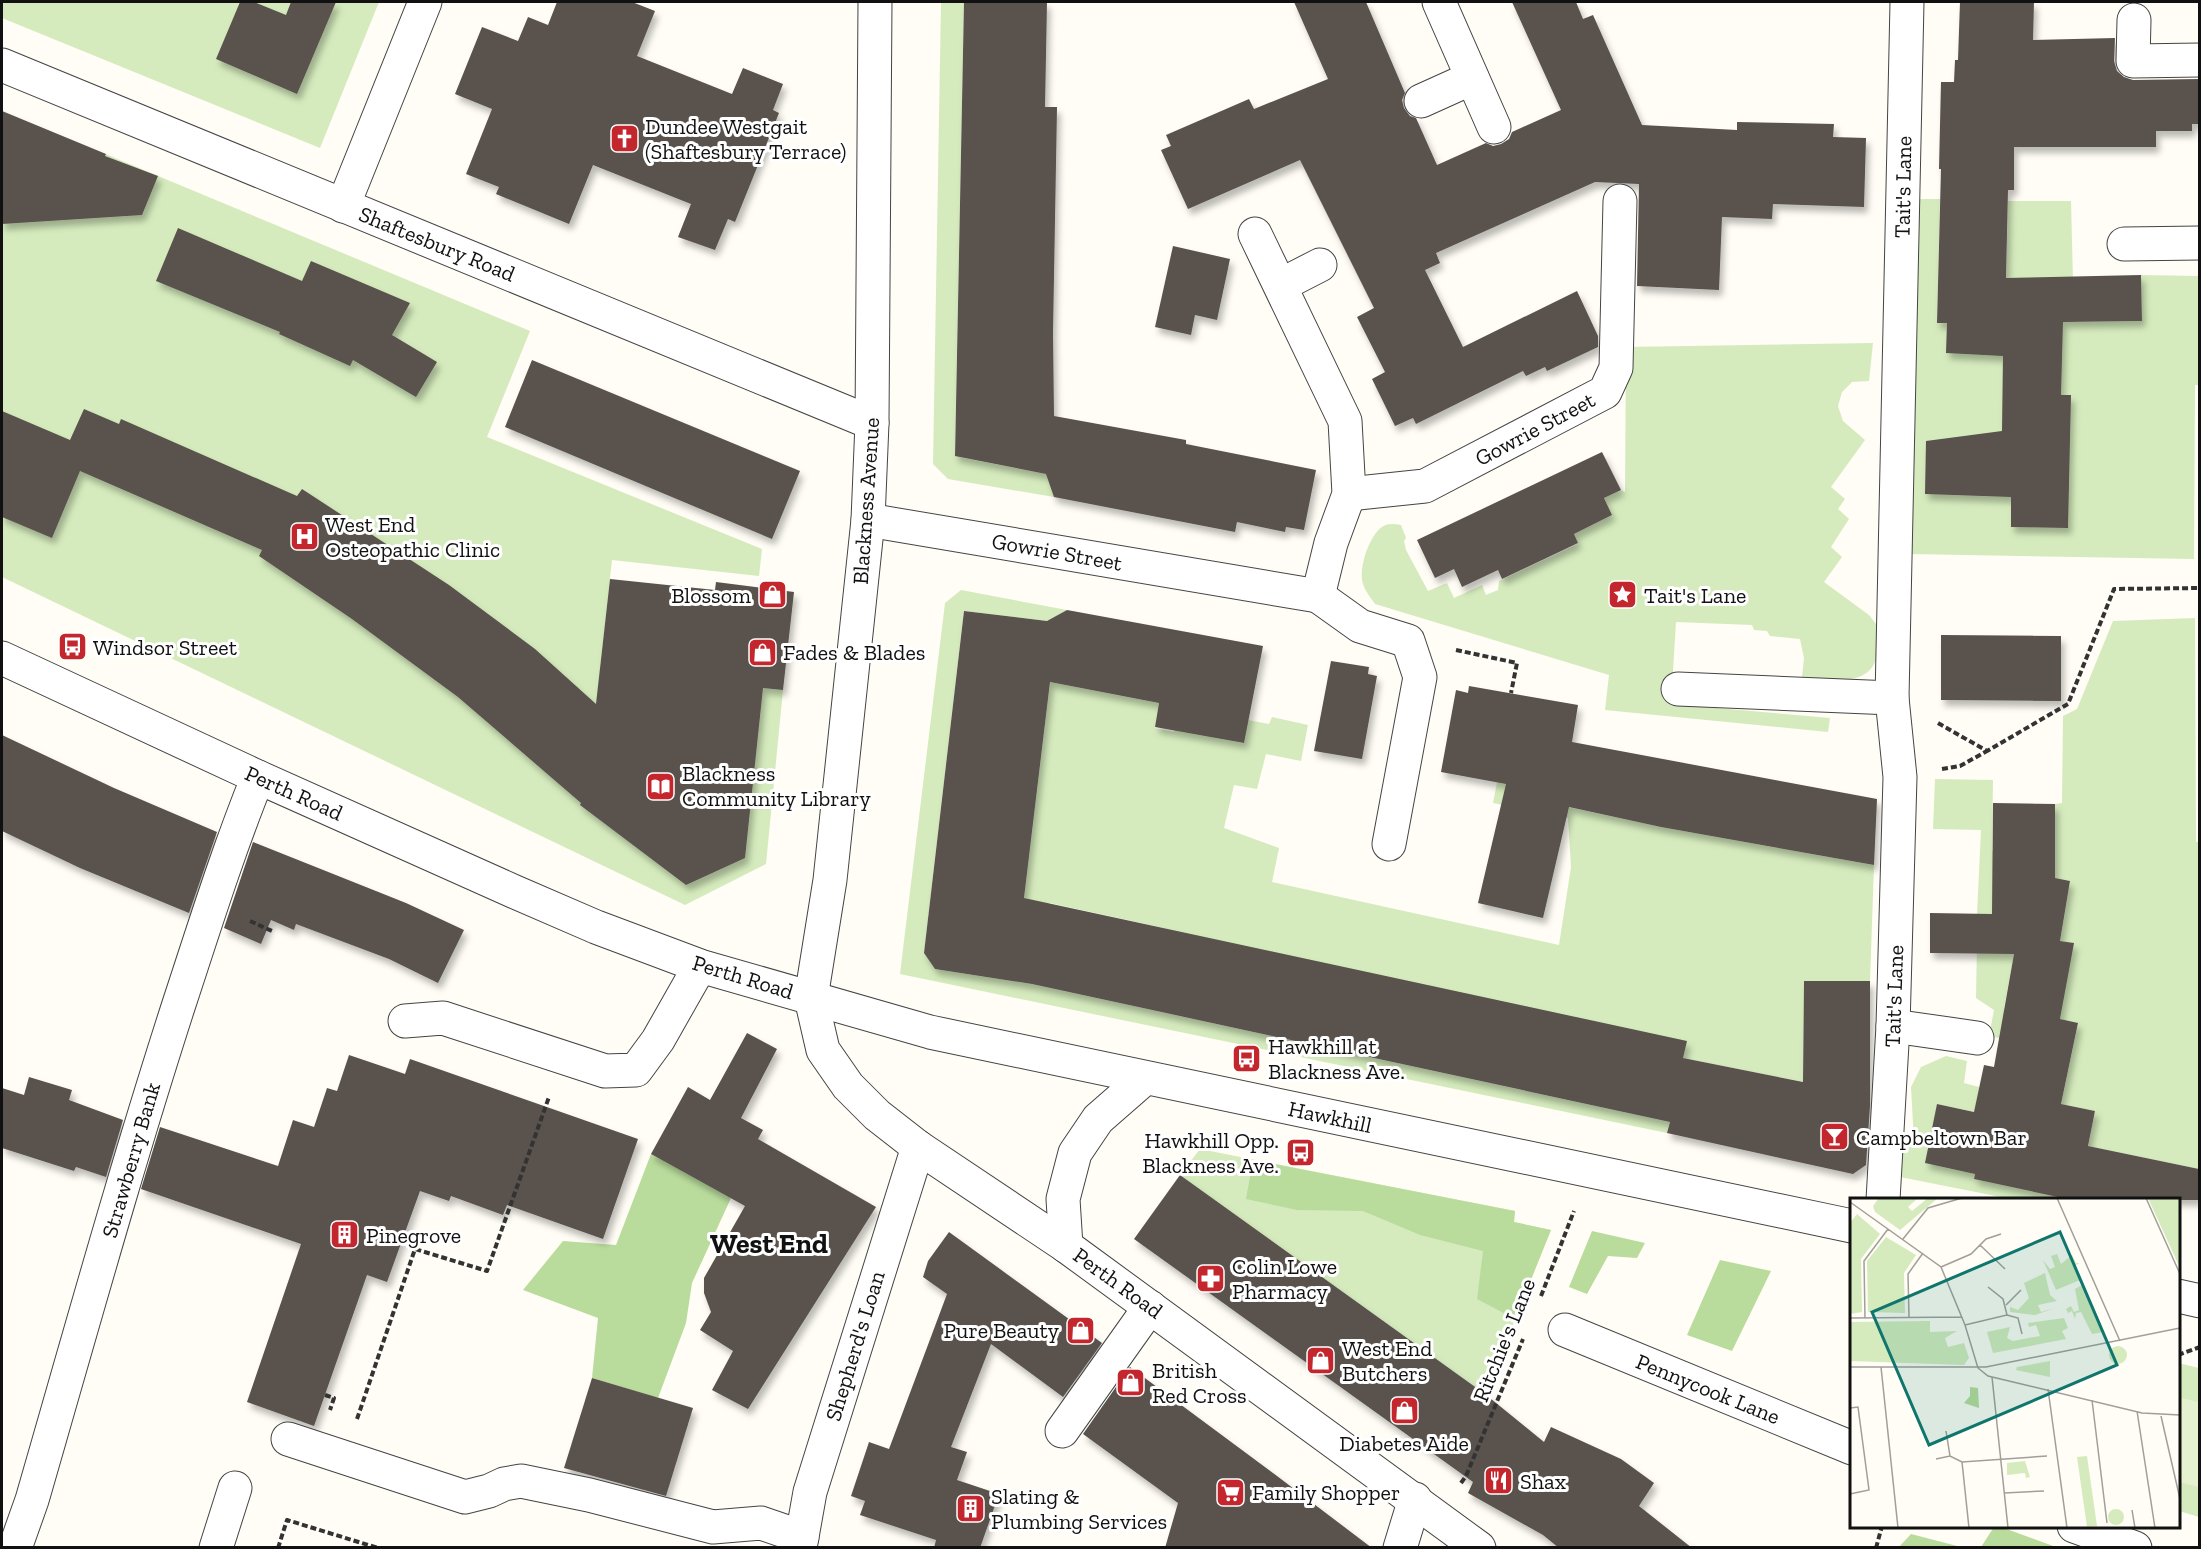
<svg xmlns="http://www.w3.org/2000/svg" width="2201" height="1549" font-family="'Zilla Slab',serif">
	<style>
		.green { fill: #d5ebbd }
		.forest { fill: #b9dc9c }
		.pitch { fill: #e6f2cf }
		.building { fill: #5a524d; filter: url(#shadow) }
		.lines { fill: none; stroke-linecap: round; stroke-linejoin: round }
		.minor-casing { stroke: #444; stroke-width: 35 }
		.path { stroke: #333; stroke-width: 4; stroke-dasharray: 6 3; stroke-linecap: butt }
		.minor { stroke: #fff; stroke-width: 33 }
		.labels { text-anchor: middle; dominant-baseline: central; stroke-width: 6; stroke-linejoin: round; paint-order: stroke }
		.poi-label { font-size: 22px; fill: #111; stroke: #fff; text-anchor: start }
		.street-label { font-size: 22px; fill: #111; stroke: #fff }
		.district-label { font-size: 28px; font-weight: bold; fill: #111; stroke: #fff }
		.inset-road { fill: none; stroke: #a09f9a; stroke-width: 1.5 }
		.view { fill: #0f766e; fill-opacity: 0.15; stroke: #0f766e; stroke-width: 3 }
		.inset-edge { fill: none; stroke: #111; stroke-width: 3 }
	</style>
	<defs>
		<filter id="shadow"><feDropShadow dx="3.5" dy="6" stdDeviation="3" flood-color="#0004"/></filter>
	</defs>
	<rect width="100%" height="100%" fill="#fffdf5"/>
	<g class="green">
		<path d="M2,2H379L320,148L2,18Z"/>
		<path d="M941,2H964L955,450L963,458L1053,475L1054,497L948,479L933,464Z"/>
		<path d="M2,111L530,331L487,437L762,549L759,576L612,560L600,669L783,690L766,864L685,905L2,577Z"/>
		<path d="M1916,199H1940L1937,323L2005,325L2008,201H2071L2074,322L2142,321L2141,275L2199,276L2200,385H2195L2194,559L1910,554Z"/>
		<path d="M1873,343L1869,381L1852,382L1842,392L1838,406L1843,421L1865,440L1831,487L1845,499L1838,509L1849,519L1831,547L1842,557L1824,582L1869,615L1880,629C1878,639 1879,653 1875,662C1864,688 1823,679 1802,677L1804,658L1800,639L1770,636L1767,631L1754,630L1752,625L1676,622L1671,704L1830,718L1828,732L1605,710L1609,675L1375,604C1371,598 1365,591 1363,584C1358,569 1369,536 1382,527C1388,523 1395,524 1401,525L1406,538L1404,541L1406,550L1428,591L1447,583L1454,598L1482,585L1486,595L1498,590L1499,581L1578,544L1574,534L1612,515L1604,498L1621,490L1625,492L1626,347Z"/>
		<path d="M961,590L1067,610L1058,615L1056,622L964,611L924,953L935,969L1032,984L1670,1122L1667,1133L900,974L945,603Z"/>
		<path d="M2195,618L2196,842H2200L2199,1169L2088,1146L2095,1111L2061,1104L2078,1024L2060,1019L2073,943L2060,941L2070,881L2013,870L2002,930L1977,914L1981,830L1933,829L1935,779L1993,780L1992,851L2054,852L2055,804L2062,803L2063,716L2077,709L2113,621Z"/>
		<path d="M1050,682L1159,703L1155,728L1174,732L1179,706L1221,714L1216,738L1243,743L1248,720L1269,724L1272,717L1308,725L1301,761L1266,754L1257,789L1234,785L1224,828L1279,848L1272,882L1559,945L1571,867L1568,818L1493,803L1501,762L1567,807L1662,827L1874,865L1870,981H1804L1803,1082L1683,1058L1155,926L1050,903L1022,914Z"/>
		<path d="M1977,942L2015,949L2004,1008L2018,1042L1989,1036L1994,1010L1976,998Z"/>
		<path d="M1946,1056L1967,1061L1964,1083L1979,1087L2003,1118L1937,1104L1975,1174L1974,1179L2072,1199H2011L1895,1176L1897,1153L1914,1142L1911,1087L1921,1067Z"/>
		<path d="M1200,1149L1515,1211L1514,1222L1551,1230L1485,1394L1180,1175Z"/>
		<path d="M2178,1363L2199,1368V1517L2179,1511Z"/>
	</g>
	<g class="forest">
		<path d="M651,1154L731,1198L692,1283L686,1323L658,1398L592,1378L598,1318L523,1290L563,1241L616,1245Z"/>
		<path d="M1253,1160L1515,1211L1514,1222L1551,1230L1515,1319L1477,1299L1483,1251L1420,1235L1363,1211L1297,1210L1246,1199Z"/>
		<path d="M1592,1231L1645,1243L1637,1258L1608,1256L1587,1294L1569,1287Z"/>
		<path d="M1720,1260L1771,1271L1732,1351L1687,1335Z"/>
		<path d="M1994,1527H2001L2056,1547H1981Z"/>
		<path d="M1911,1534L1961,1547H1899Z"/>
	</g>
	<path class="pitch" d="M2180,1398L2199,1402V1487L2179,1482L2178,1407Z"/>
	<g class="building">
		<path d="M240,2H254L286,15L291,2H336L297,94L216,59Z"/>
		<path d="M557,2H632L655,11L637,56L732,94L743,68L783,84L773,110L779,113L735,222L728,219L715,250L678,237L691,204L593,165L569,224L496,194L499,187L466,174L492,109L455,94L482,27L518,41L528,17L548,25Z"/>
		<path d="M964,2H1047L1045,107H1057L1053,333L1054,416L1186,440V444L1316,470L1304,530L1286,527L1285,532L1237,522L1235,532L1054,497L1046,474L955,456Z"/>
		<path d="M1294,2H1366L1405,93L1402,100L1404,108L1410,116L1416,118L1437,165L1486,143L1493,146L1501,144L1509,139L1512,132L1561,110L1512,2H1576L1583,19L1593,15L1642,125L1737,130V122L1834,124L1833,137L1866,138L1864,207L1773,204L1772,219L1722,217L1719,290L1637,286L1639,184L1595,182L1436,253L1440,263L1425,270L1463,347L1577,291L1598,336V347L1547,371L1545,367L1526,376L1523,371L1416,424L1413,418L1395,426L1372,379L1385,372L1357,317L1374,308L1300,160L1188,209L1161,150L1171,146L1166,135L1249,99L1254,109L1328,79Z"/>
		<path d="M1960,2H2034L2033,40L2115,38L2114,61L2117,71L2124,77L2133,80L2199,79V124H2192V131H2156V147H2014V190H2008L2006,278L2141,275L2142,321L2063,322L2061,395H2071L2068,528L2011,527V497L1925,494L1926,441L2002,431L2003,356L1946,353L1947,323H1937L1941,169H1939L1941,82H1954L1955,60H1958Z"/>
		<path d="M2,111L106,154L105,156L158,176L142,215L2,224Z"/>
		<path d="M178,228L302,281L311,261L410,303L392,335L437,362L416,397L353,360L350,366L279,334L280,332L156,281Z"/>
		<path d="M1173,246L1230,259L1217,320L1195,315L1191,335L1155,327Z"/>
		<path d="M532,360L800,471L772,539L505,427Z"/>
		<path d="M84,409L119,424L121,419L297,496L302,489L449,585L535,649L596,704L610,579L715,590L716,582L794,592L783,690L763,688L745,858L686,885L580,805L581,803L458,697L352,619L259,556L262,550L80,471L52,538L2,517V411L70,440Z"/>
		<path d="M1602,452L1621,490L1604,498L1612,515L1574,534L1578,543L1502,579L1498,570L1462,587L1454,569L1435,578L1417,540Z"/>
		<path d="M1067,610L1263,646L1244,743L1155,727L1159,703L1050,682L1024,898L1687,1041L1683,1058L1803,1082L1804,981H1870V1106L1866,1165L1853,1174L1667,1133L1670,1122L1032,984L935,969L924,953L964,611L1047,621Z"/>
		<path d="M1941,635L2061,636V701L1941,700Z"/>
		<path d="M1331,661L1369,667L1368,674L1377,676L1362,759L1314,751Z"/>
		<path d="M1469,686L1578,705L1572,742L1877,799L1874,865L1661,827L1569,807L1543,918L1478,903L1506,784L1441,772L1456,690L1468,693Z"/>
		<path d="M2,735L114,788L217,832L189,913L80,868L2,831Z"/>
		<path d="M1993,803L2055,804V878L2070,881L2060,941L2074,943L2060,1019L2078,1023L2061,1104L2095,1111L2088,1146L2199,1169V1200H2072L1974,1179L1975,1174L1925,1163L1937,1104L1974,1112L1984,1065L1994,1067L2014,954L1930,953V913L1992,914Z"/>
		<path d="M253,842L406,903L464,930L438,983L389,959L296,924L294,930L271,920L261,944L224,928Z"/>
		<path d="M747,1033L777,1049L741,1118L763,1130L758,1139L876,1207L748,1409L712,1390L733,1351L700,1330L711,1312L704,1293V1278L745,1206L651,1154L688,1087L710,1100Z"/>
		<path d="M349,1055L405,1074L410,1059L638,1139L603,1239L507,1205L503,1215L451,1196L449,1201L420,1191L387,1282L367,1275L314,1426L247,1402L301,1244L141,1189L160,1127L278,1166L293,1120L314,1127L327,1088L337,1091Z"/>
		<path d="M29,1077L72,1090L69,1100L123,1120L106,1177L76,1167L74,1171L2,1148V1088L24,1095Z"/>
		<path d="M1180,1175L1485,1394L1544,1442L1551,1427L1621,1459L1654,1483L1639,1506L1692,1548H1559L1543,1535L1468,1493L1473,1482L1134,1239Z"/>
		<path d="M949,1232L1102,1343L1063,1397L991,1344L951,1447L967,1452L957,1480L999,1494L980,1548H934L936,1540L860,1515L865,1501L851,1496L869,1442L889,1449L947,1294L923,1277L928,1261Z"/>
		<path d="M1130,1367L1277,1476L1372,1548H1165L1178,1503L1083,1434Z"/>
		<path d="M592,1378L693,1408L666,1496L564,1468Z"/>
	</g>
	<g class="lines">
		<defs>
			<g id="minor">
				<path d="M875,2L872,423L868,520L830,880L811,998L823,1050L848,1086L877,1115L918,1147L1066,1246L1479,1548"/>
				<path d="M1439,2L1494,127"/>
				<path d="M2134,20L2133,61L2200,60"/>
				<path d="M2,65L872,423"/>
				<path d="M1421,101L1472,78"/>
				<path d="M343,206L425,2"/>
				<path d="M2124,244L2200,243"/>
				<path d="M1281,285L1320,265"/>
				<path d="M1349,494L1425,486L1605,392L1616,368L1620,201"/>
				<path d="M868,520L1318,596L1331,543L1349,494L1345,421L1255,234"/>
				<path d="M1318,596L1360,626L1408,641L1420,677L1389,844"/>
				<path d="M2,658L258,777L515,892L596,927L700,966L930,1032L1852,1226"/>
				<path d="M1678,689L1892,698"/>
				<path d="M405,1021L443,1018L605,1071L636,1070L658,1040L700,966"/>
				<path d="M1893,1026L1977,1038"/>
				<path d="M1883,1200L1893,1026L1900,777L1892,698L1907,2"/>
				<path d="M1066,1246L1063,1199L1075,1153L1098,1119L1145,1078"/>
				<path d="M2178,1296L2200,1301"/>
				<path d="M1565,1330L1852,1448"/>
				<path d="M1062,1431L1150,1307"/>
				<path d="M288,1439L465,1497L489,1491L504,1484L521,1481L589,1495L713,1527L761,1523L802,1537"/>
				<path d="M2074,1526L2135,1548"/>
				<path d="M15,1548L32,1500C80,1334 126,1168 179,1004C204,928 228,851 258,777"/>
				<path d="M216,1548L235,1488"/>
				<path d="M800,1548L810,1492L918,1147"/>
				<path d="M1400,1548L1415,1499"/>
			</g>
		</defs>
		<use href="#minor" class="minor-casing"/>
		<g class="path">
			<path d="M1456,650L1517,663L1511,693"/>
			<path d="M1938,723L1987,751L2068,704L2114,589L2200,588"/>
			<path d="M1942,769L1960,766L1987,751"/>
			<path d="M250,921L272,931"/>
			<path d="M1541,1296L1574,1211"/>
			<path d="M2178,1355L2200,1347"/>
			<path d="M325,1395L334,1398L330,1410"/>
			<path d="M357,1419L415,1249L487,1271L549,1097"/>
			<path d="M1461,1483L1466,1476L1523,1339"/>
			<path d="M278,1548L287,1520L378,1548"/>
			<path d="M1876,1548L1882,1526"/>
		</g>
		<use href="#minor" class="minor"/>
	</g>
	<defs>
		<symbol id="church-square" viewBox="-11 -11 22 22"><rect x="-9" y="-9" width="18" height="18" rx="4" fill="#c4262e" stroke="#fff"/><path d="M-1.2-6h2.4v3.5h3.3v2.4h-3.3V6h-2.4V-.1h-3.3v-2.4h3.3Z" fill="#fff"/></symbol>
		<symbol id="hospital-square" viewBox="-11 -11 22 22"><rect x="-9" y="-9" width="18" height="18" rx="4" fill="#c4262e" stroke="#fff"/><path d="M-5-5h3v3.5h4V-5h3V5h-3V1.5h-4V5h-3Z" fill="#fff"/></symbol>
		<symbol id="shop-square" viewBox="-11 -11 22 22"><rect x="-9" y="-9" width="18" height="18" rx="4" fill="#c4262e" stroke="#fff"/><path d="M-5-2.5h2.3a2.7 3.5 0 0 1 5.4 0H5L5.5 6h-11ZM-1.5-2.5h3a1.5 2.3 0 0 0-3 0Z" fill="#fff"/></symbol>
		<symbol id="sight-square" viewBox="-11 -11 22 22"><rect x="-9" y="-9" width="18" height="18" rx="4" fill="#c4262e" stroke="#fff"/><path d="M0-6L1.8-2.2L6-1.7L2.9 1.2L3.7 5.4L0 3.3L-3.7 5.4L-2.9 1.2L-6-1.7L-1.8-2.2Z" fill="#fff"/></symbol>
		<symbol id="bus-square" viewBox="-11 -11 22 22"><rect x="-9" y="-9" width="18" height="18" rx="4" fill="#c4262e" stroke="#fff"/><path d="M-5-6H5V4H4V6H2V4H-2V6H-4V4H-5ZM-3.5-4V0h7V-4ZM-3.5 1.2v1.5H-2V1.2ZM2 1.2v1.5H3.5V1.2Z" fill="#fff"/></symbol>
		<symbol id="library-square" viewBox="-11 -11 22 22"><rect x="-9" y="-9" width="18" height="18" rx="4" fill="#c4262e" stroke="#fff"/><path d="M-6-4Q-3-5.5-.7-3.5V5Q-3 3-6 4ZM6-4Q3-5.5 .7-3.5V5Q3 3 6 4Z" fill="#fff"/></symbol>
		<symbol id="bar-square" viewBox="-11 -11 22 22"><rect x="-9" y="-9" width="18" height="18" rx="4" fill="#c4262e" stroke="#fff"/><path d="M-6-5H6L.8 .8V4.5H3.5V6h-7V4.5H-.8V.8Z" fill="#fff"/></symbol>
		<symbol id="building-square" viewBox="-11 -11 22 22"><rect x="-9" y="-9" width="18" height="18" rx="4" fill="#c4262e" stroke="#fff"/><path d="M-4-6H4V6H1V3H-1V6H-4ZM-2.5-4.3h1.7v1.8h-1.7ZM.8-4.3h1.7v1.8H.8ZM-2.5-1h1.7V.8h-1.7ZM.8-1h1.7V.8H.8Z" fill="#fff"/></symbol>
		<symbol id="pharmacy-square" viewBox="-11 -11 22 22"><rect x="-9" y="-9" width="18" height="18" rx="4" fill="#c4262e" stroke="#fff"/><path d="M-2-6h4v4h4v4h-4v4h-4v-4h-4v-4h4Z" fill="#fff"/></symbol>
		<symbol id="restaurant-square" viewBox="-11 -11 22 22"><rect x="-9" y="-9" width="18" height="18" rx="4" fill="#c4262e" stroke="#fff"/><path d="M-5-6h1v4h1v-4h1v4h1v-4h1v5L-1.5 .5V6h-2V.5L-5-1ZM5-6V6H3V1.5H1.5Q1.5-4 5-6Z" fill="#fff"/></symbol>
		<symbol id="supermarket-square" viewBox="-11 -11 22 22"><rect x="-9" y="-9" width="18" height="18" rx="4" fill="#c4262e" stroke="#fff"/><path d="M-6-5.5h2.5l.6 2H6L4.5 2H-2.5L-4.4-4H-6ZM-1.5 3.2a1.3 1.3 0 1 0 .1 0ZM3 3.2a1.3 1.3 0 1 0 .1 0Z" fill="#fff"/></symbol>
	</defs>
	<g fill-rule="evenodd">
		<use href="#church-square" x="608" y="122" width="33" height="33"/>
		<use href="#hospital-square" x="288" y="520" width="33" height="33"/>
		<use href="#shop-square" x="756" y="578" width="33" height="33"/>
		<use href="#sight-square" x="1606" y="578" width="33" height="33"/>
		<use href="#bus-square" x="56" y="630" width="33" height="33"/>
		<use href="#shop-square" x="746" y="636" width="33" height="33"/>
		<use href="#library-square" x="644" y="770" width="33" height="33"/>
		<use href="#bus-square" x="1230" y="1042" width="33" height="33"/>
		<use href="#bar-square" x="1818" y="1120" width="33" height="33"/>
		<use href="#bus-square" x="1284" y="1136" width="33" height="33"/>
		<use href="#building-square" x="328" y="1218" width="33" height="33"/>
		<use href="#pharmacy-square" x="1194" y="1262" width="33" height="33"/>
		<use href="#shop-square" x="1064" y="1314" width="33" height="33"/>
		<use href="#shop-square" x="1304" y="1344" width="33" height="33"/>
		<use href="#shop-square" x="1114" y="1366" width="33" height="33"/>
		<use href="#shop-square" x="1388" y="1394" width="33" height="33"/>
		<use href="#restaurant-square" x="1482" y="1464" width="33" height="33"/>
		<use href="#supermarket-square" x="1214" y="1476" width="33" height="33"/>
		<use href="#building-square" x="954" y="1492" width="33" height="33"/>
	</g>
	<g class="labels">
		<g class="poi-label">
			<text x="645" y="126">Dundee Westgait<tspan x="645" dy="25">(Shaftesbury Terrace)</tspan></text>
			<text x="325" y="524">West End<tspan x="325" dy="25">Osteopathic Clinic</tspan></text>
			<text x="751" y="595" text-anchor="end">Blossom</text>
			<text x="1644" y="595">Tait's Lane</text>
			<text x="93" y="647">Windsor Street</text>
			<text x="783" y="652">Fades &amp; Blades</text>
			<text x="682" y="773">Blackness<tspan x="682" dy="25">Community Library</tspan></text>
			<text x="1268" y="1046">Hawkhill at<tspan x="1268" dy="25">Blackness Ave.</tspan></text>
			<text x="1856" y="1137">Campbeltown Bar</text>
			<text x="1279" y="1140" text-anchor="end">Hawkhill Opp.<tspan x="1279" dy="25">Blackness Ave.</tspan></text>
			<text x="366" y="1235">Pinegrove</text>
			<text x="1232" y="1266">Colin Lowe<tspan x="1232" dy="25">Pharmacy</tspan></text>
			<text x="1059" y="1330" text-anchor="end">Pure Beauty</text>
			<text x="1342" y="1348">West End<tspan x="1342" dy="25">Butchers</tspan></text>
			<text x="1152" y="1370">British<tspan x="1152" dy="25">Red Cross</tspan></text>
			<text x="1404" y="1443" text-anchor="middle">Diabetes Aide</text>
			<text x="1520" y="1481">Shax</text>
			<text x="1252" y="1492">Family Shopper</text>
			<text x="991" y="1496">Slating &amp;<tspan x="991" dy="25">Plumbing Services</tspan></text>
		</g>
		<g class="street-label">
			<text transform="translate(1903 187) rotate(-89)">Tait's Lane</text>
			<text transform="translate(437 244) rotate(22)">Shaftesbury Road</text>
			<text transform="translate(1535 429) rotate(-28)">Gowrie Street</text>
			<text transform="translate(866 501) rotate(-86)">Blackness Avenue</text>
			<text transform="translate(1057 552) rotate(10)">Gowrie Street</text>
			<text transform="translate(294 793) rotate(24)">Perth Road</text>
			<text transform="translate(743 977) rotate(17)">Perth Road</text>
			<text transform="translate(1894 996) rotate(-88)">Tait's Lane</text>
			<text transform="translate(1330 1117) rotate(12)">Hawkhill</text>
			<text transform="translate(131 1160) rotate(-74)">Strawberry Bank</text>
			<text transform="translate(1118 1283) rotate(36)">Perth Road</text>
			<text transform="translate(1504 1340) rotate(-68)">Ritchie's Lane</text>
			<text transform="translate(855 1346) rotate(-73)">Shepherd's Loan</text>
			<text transform="translate(1708 1389) rotate(22)">Pennycook Lane</text>
		</g>
		<g class="district-label">
			<text x="769" y="1243">West End</text>
		</g>
	</g>
	<g transform="translate(1850 1198)">
		<rect width="330" height="330" fill="#fffdf5"/>
		<path d="M29,0H68L58,9L62,13L78,0H88L50,32L25,14L23,8ZM298,0H330V70ZM7,16L30,36L11,61L12,114L0,116V25ZM36,39L66,57L54,75L55,115L18,114L17,63ZM207,56L211,66L222,57L226,65H230L224,68L230,82L206,92L193,62L200,71L205,69L201,58ZM195,75L200,97L207,103L188,107L191,114L205,110L185,117L160,114V109L168,112L179,100L174,85ZM232,87L241,106L253,134L242,136L231,114L226,115L225,121L222,113L218,115L216,111L221,108L224,114L229,112L225,91ZM214,120L218,130L212,133L216,141L143,155L137,134L160,129L157,140L163,143L190,138L186,127L179,129L178,125ZM80,123V134L107,133L95,140L98,149L114,145L119,160L114,167L0,163V124ZM259 157a9 9 0 1 1 18 0a9 9 0 1 1-18 0ZM200,163V179L166,172L167,169ZM237,258L247,328L237,329L227,259ZM175,263L180,279L176,280L175,275L157,277V265ZM258 319a8 8 0 1 1 16 0a8 8 0 1 1-16 0Z" fill="#d5ebbd"/>
		<path d="M120,189L128,190L129,210L114,205L120,198Z" fill="#b9dc9c"/>
		<path class="inset-road" d="M207,0L270,143M296,0L330,76M0,4L91,69L115,127L128,170M53,41L78,10L112,0M130,47L155,71M91,69L121,56L136,41L151,36M156,107L171,92M157,117L168,120L172,136M59,119L58,76L73,55M0,120L112,119M15,120L14,63L38,31M115,127L157,117L153,101L138,89M0,169H136L330,130M31,169L48,330M128,170L138,178L292,215L330,217M142,179L158,330M198,191L217,330M242,202L257,325M0,210L8,209L19,292L0,296M287,213L305,330M311,218L330,301M96,233L100,258M86,261L100,258L112,264L197,258M112,264L119,330M154,295L194,293M282,312L285,330"/>
		<path class="view" d="M210,34L267,167L79,247L22,114Z"/>
		<rect width="330" height="330" class="inset-edge"/>
	</g>
	<rect width="2201" height="1549" fill="none" stroke="#111111" stroke-width="6"/>
</svg>
